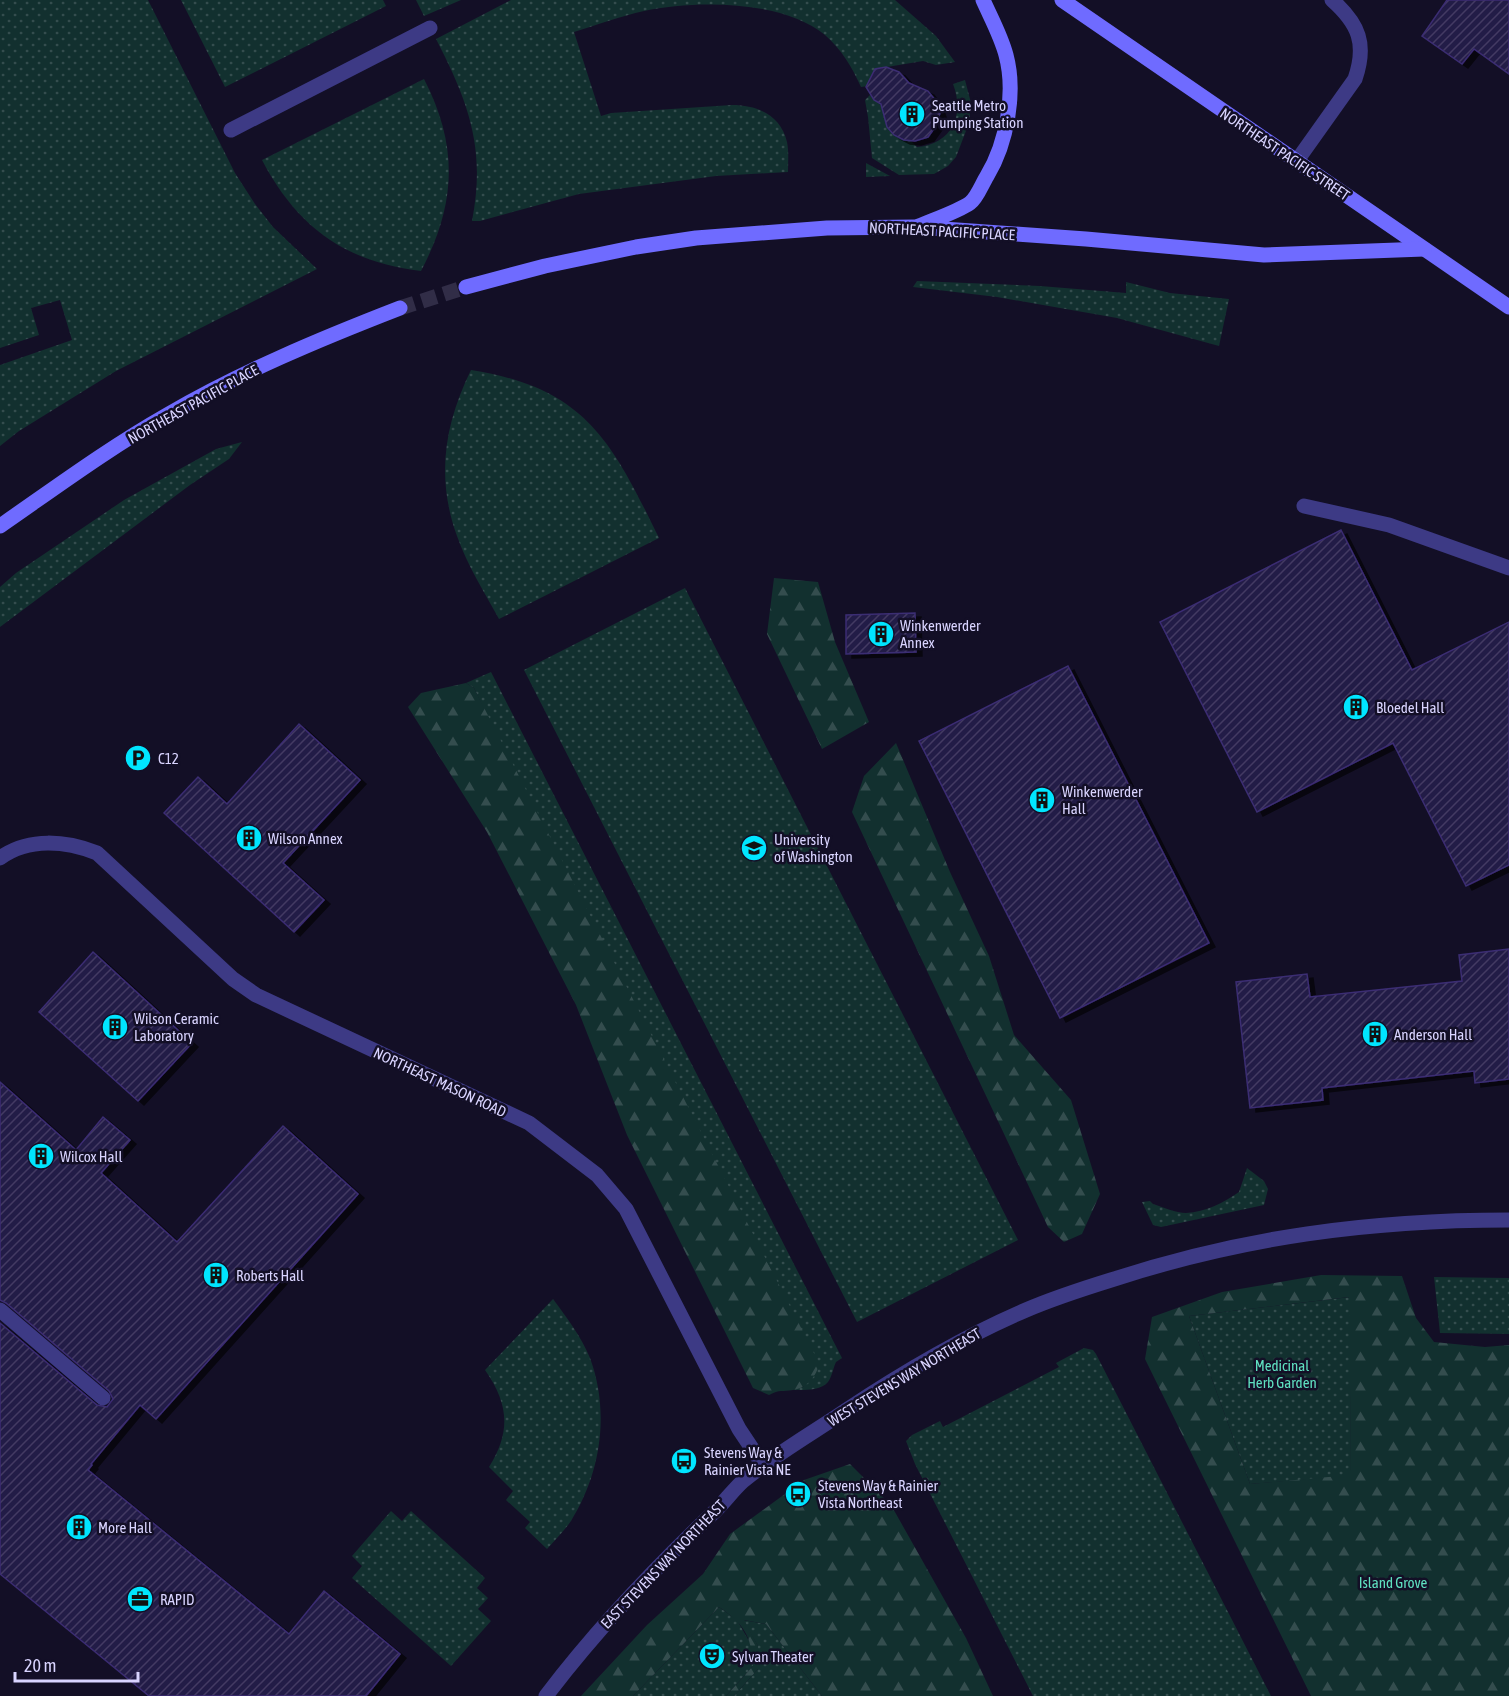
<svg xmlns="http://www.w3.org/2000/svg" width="1509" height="1696" font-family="'Asap Condensed',sans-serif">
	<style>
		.grass { fill: url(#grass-dots) }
		.forest { fill: url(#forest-firs); fill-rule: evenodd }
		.building { fill: url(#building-hatch); stroke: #3b2d73; stroke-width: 1.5; filter: url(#shadow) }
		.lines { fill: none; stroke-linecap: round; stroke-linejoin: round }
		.secondary-tunnel { stroke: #312d47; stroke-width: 15; stroke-dasharray: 15 8; stroke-linecap: butt }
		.service { stroke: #3d3a85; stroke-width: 15 }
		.pedestrian { stroke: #3d3a85; stroke-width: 15 }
		.minor { stroke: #3d3a85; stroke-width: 15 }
		.tertiary { stroke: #3d3a85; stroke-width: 15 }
		.secondary { stroke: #6f6bff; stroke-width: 15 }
		.labels { text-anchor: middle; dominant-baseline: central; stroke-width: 5; stroke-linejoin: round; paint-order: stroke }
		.poi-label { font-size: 15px; fill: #d9d4ff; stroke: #130f26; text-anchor: start }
		.street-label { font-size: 15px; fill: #d9d4ff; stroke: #130f26 }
		.park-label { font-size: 15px; fill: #5fe0c0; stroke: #130f26 }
	</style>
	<defs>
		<pattern id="grass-dots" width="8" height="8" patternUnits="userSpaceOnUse" patternTransform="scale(1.5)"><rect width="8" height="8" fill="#12302f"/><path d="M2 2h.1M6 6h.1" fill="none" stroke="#344d4e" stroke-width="1.8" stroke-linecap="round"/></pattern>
		<pattern id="forest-firs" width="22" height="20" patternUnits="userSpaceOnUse" patternTransform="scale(1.5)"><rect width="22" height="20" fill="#12302f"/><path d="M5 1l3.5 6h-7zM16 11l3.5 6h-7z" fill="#344d4e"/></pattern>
		<pattern id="building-hatch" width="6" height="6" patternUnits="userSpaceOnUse" patternTransform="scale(1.5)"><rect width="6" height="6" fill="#241b47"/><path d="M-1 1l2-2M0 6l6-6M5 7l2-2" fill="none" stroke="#433b63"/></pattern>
		<filter id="shadow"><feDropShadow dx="6" dy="4" stdDeviation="0" flood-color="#0009"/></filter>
	</defs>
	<rect width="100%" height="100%" fill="#130f26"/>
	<g class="grass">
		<path d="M0,0H148L235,173L255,204L273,227L317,269L116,371L19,431L0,446V365L72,340L60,300L31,308L39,335L0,348Z"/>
		<path d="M181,0H383L386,6L225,87Z"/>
		<path d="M416,0H461L424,16Z"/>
		<path d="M511,0H895L936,36L955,62L936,65L923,61L881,68L873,73L868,86L861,87C852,67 842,50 825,35C783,0 696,0 644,11C621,16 597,25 574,32L601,116L611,113L732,105C757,105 781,115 787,142C789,152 788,162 788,172L716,176L579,194L480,221H472C486,149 469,103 436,39Z"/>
		<path d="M424,79C459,147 456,204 421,271C345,262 297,227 262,160Z"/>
		<path d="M965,80L971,103L969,123L956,157L948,166L934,174L899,175L872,158L868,117L865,100L870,95L874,100L882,105C885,122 889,139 911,141L917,147C952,144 965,115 953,84Z"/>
		<path d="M866,163L890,176L866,177Z"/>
		<path d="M917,281L1040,286L1126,293V282L1170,293L1229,299L1219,346L1117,318L997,297L913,287Z"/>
		<path d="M471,370C586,388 612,442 659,538L499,619C485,593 467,565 457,536C436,478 444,425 471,370Z"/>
		<path d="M242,442L229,459L190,485L0,627V587L16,573L124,500L216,449Z"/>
		<path d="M685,588L1018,1240L857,1322L524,670Z"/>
		<path d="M491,672L842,1358L836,1362C833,1368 832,1377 828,1382C821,1391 803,1390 793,1390L804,1386L474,688L466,683Z"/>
		<path d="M1247,1168L1264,1181L1268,1189L1264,1205L1161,1227L1153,1225L1142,1202L1150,1201L1153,1204C1163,1207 1176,1213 1186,1213C1206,1212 1223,1203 1239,1192Z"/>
		<path d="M1434,1277L1509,1278V1334L1440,1333Z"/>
		<path d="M1350,1297L1351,1476L1250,1484L1189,1316Z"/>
		<path d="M553,1299C567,1318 581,1336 590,1358C610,1412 601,1473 571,1521C564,1531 555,1540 547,1549L525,1528L530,1522L506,1500L513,1491L489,1467C511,1432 509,1404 485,1370Z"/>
		<path d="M1084,1348L1093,1350L1096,1354L1271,1696H1033L915,1464L906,1441L912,1435L940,1421L943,1427L1059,1367L1056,1363Z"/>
		<path d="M391,1511L402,1521L411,1511L485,1578L477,1588L488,1598L478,1609L491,1621L451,1666L352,1578L362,1566L352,1556Z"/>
		<path d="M719,1607L737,1620L752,1646L753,1666L726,1696H633Z"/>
		<path d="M743,1620L766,1624L822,1696H734L758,1669V1646Z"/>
	</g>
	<g class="forest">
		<path d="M774,578L818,582L835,642L869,722L822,749L767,634Z"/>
		<path d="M466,683L474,688L477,694L819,1363C817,1376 807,1388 793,1390C782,1392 780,1389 769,1395L753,1388L627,1135L576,1005L487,832L408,707L421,693Z"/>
		<path d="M896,743L950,872L989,956L1014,1035L1071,1100L1100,1194L1082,1234L1064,1242L1048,1227L852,812L864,776Z"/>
		<path d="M1321,1275L1402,1276L1416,1318L1434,1342L1485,1347L1509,1345V1696H1311L1145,1359L1152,1317L1222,1292ZM1349,1297L1351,1475L1250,1484L1189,1316Z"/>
		<path d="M850,1464L891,1505L966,1638L993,1696H822L766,1624L744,1620L758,1646V1669L734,1696H726L753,1666C752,1636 743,1623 719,1607L633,1696H581L647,1625L703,1574L730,1534L804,1480Z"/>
	</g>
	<g class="building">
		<path d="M1447,0H1509V74L1474,49L1462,64L1422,36Z"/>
		<path d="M886,67L899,72L909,83L928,91L936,101L940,113L936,126L928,137L915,141L904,140L894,135L887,127L881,104L874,100L866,87L875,69Z"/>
		<path d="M1341,530L1412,670L1509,622V865L1466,886L1393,743L1257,812L1160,622Z"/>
		<path d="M915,613L916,652L846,654V615Z"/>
		<path d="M1068,666L1209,943L1060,1018L919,741Z"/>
		<path d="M299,724L360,780L283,863L324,900L294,932L164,813L198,777L227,804Z"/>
		<path d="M1509,949V1079L1475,1083L1474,1071L1322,1088L1323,1100L1250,1108L1236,982L1307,974L1310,997L1462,981L1459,955Z"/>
		<path d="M93,952L192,1043L138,1101L39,1012Z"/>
		<path d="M0,1082L76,1150L103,1117L130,1140L101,1173L177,1242L283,1126L358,1194L156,1419L140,1405L91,1464L92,1465L88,1470L289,1634L324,1591L400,1654L366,1696H149L0,1574V1323L97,1405L107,1407L113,1399L109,1391L6,1303L0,1300Z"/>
	</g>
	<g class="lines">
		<path class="secondary-tunnel" d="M400,308L466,287"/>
		<g class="service">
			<path d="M1296,162L1355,79C1367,44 1359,24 1332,0"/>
			<path d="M1304,506L1389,525L1509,568"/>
			<path d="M0,1310L103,1398"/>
		</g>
		<path class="pedestrian" d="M231,130L430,28"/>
		<path class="minor" d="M0,858C29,837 66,841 97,853L233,979L256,995L529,1123L597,1175L626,1209L739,1429L763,1465"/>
		<path class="tertiary" d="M546,1696C596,1630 652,1571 712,1514C723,1504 732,1491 743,1481C774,1455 811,1434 845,1411C902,1373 963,1337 1026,1310C1054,1298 1082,1289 1111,1280C1243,1237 1370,1220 1509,1220"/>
		<g class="secondary">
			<path d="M1062,0L1509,307"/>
			<path d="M919,226C933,220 959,211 970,203C977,198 982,184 987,176C1007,143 1016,92 1006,55C1001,36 991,18 983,0"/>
			<path d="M466,287L545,266L636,247L696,238L827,228L915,227L1086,239L1264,255L1424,249"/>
			<path d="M0,526C55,488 109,448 167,415C241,372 320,339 400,308"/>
		</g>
	</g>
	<defs>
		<symbol id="building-disc" viewBox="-11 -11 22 22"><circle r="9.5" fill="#00e5ff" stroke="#130f26"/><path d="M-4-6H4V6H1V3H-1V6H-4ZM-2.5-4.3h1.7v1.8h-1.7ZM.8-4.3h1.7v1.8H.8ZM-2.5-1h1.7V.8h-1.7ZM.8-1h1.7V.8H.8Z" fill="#111"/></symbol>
		<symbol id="parking-disc" viewBox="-11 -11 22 22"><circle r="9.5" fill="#00e5ff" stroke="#130f26"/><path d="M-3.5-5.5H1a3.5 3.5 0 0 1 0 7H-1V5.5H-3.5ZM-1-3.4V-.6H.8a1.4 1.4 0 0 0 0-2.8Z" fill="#111"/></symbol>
		<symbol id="university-disc" viewBox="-11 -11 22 22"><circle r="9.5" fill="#00e5ff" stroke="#130f26"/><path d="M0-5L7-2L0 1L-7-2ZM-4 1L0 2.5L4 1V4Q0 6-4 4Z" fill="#111"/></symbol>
		<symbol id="bus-disc" viewBox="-11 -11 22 22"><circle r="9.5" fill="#00e5ff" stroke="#130f26"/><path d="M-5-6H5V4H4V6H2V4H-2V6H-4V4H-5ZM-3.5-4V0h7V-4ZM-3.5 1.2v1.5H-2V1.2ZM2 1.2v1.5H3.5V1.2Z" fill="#111"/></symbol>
		<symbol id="office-disc" viewBox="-11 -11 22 22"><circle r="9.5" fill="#00e5ff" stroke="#130f26"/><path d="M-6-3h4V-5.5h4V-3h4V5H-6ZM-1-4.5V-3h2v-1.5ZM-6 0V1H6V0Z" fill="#111"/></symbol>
		<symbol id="theatre-disc" viewBox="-11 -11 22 22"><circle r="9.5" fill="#00e5ff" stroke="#130f26"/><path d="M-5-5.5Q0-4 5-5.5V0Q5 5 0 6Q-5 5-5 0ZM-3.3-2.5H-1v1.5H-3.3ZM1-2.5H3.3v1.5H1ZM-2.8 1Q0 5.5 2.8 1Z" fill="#111"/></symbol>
	</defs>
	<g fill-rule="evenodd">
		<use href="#building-disc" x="897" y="99" width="30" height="30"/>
		<use href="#building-disc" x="866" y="619" width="30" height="30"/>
		<use href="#building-disc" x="1341" y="692" width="30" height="30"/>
		<use href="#parking-disc" x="123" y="743" width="30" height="30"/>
		<use href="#building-disc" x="1027" y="785" width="30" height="30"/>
		<use href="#building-disc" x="234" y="823" width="30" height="30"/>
		<use href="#university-disc" x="739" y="833" width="30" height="30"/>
		<use href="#building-disc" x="100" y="1012" width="30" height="30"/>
		<use href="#building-disc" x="1360" y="1019" width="30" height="30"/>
		<use href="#building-disc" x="26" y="1141" width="30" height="30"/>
		<use href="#building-disc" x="201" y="1260" width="30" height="30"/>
		<use href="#bus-disc" x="669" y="1446" width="30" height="30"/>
		<use href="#bus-disc" x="783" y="1479" width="30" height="30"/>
		<use href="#building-disc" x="64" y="1512" width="30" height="30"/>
		<use href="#office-disc" x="125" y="1584" width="30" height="30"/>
		<use href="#theatre-disc" x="697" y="1641" width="30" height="30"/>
	</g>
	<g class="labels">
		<g class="poi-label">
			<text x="932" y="105">Seattle Metro<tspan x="932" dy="17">Pumping Station</tspan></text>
			<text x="900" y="625">Winkenwerder<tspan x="900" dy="17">Annex</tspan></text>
			<text x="1376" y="707">Bloedel Hall</text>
			<text x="158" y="758">C12</text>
			<text x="1062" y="791">Winkenwerder<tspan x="1062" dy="17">Hall</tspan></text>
			<text x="268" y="838">Wilson Annex</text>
			<text x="774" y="839">University<tspan x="774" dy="17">of Washington</tspan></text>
			<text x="134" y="1018">Wilson Ceramic<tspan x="134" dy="17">Laboratory</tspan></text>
			<text x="1394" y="1034">Anderson Hall</text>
			<text x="60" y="1156">Wilcox Hall</text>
			<text x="236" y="1275">Roberts Hall</text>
			<text x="704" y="1452">Stevens Way &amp;<tspan x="704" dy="17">Rainier Vista NE</tspan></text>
			<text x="818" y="1485">Stevens Way &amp; Rainier<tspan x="818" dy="17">Vista Northeast</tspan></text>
			<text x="98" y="1527">More Hall</text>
			<text x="160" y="1599">RAPID</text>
			<text x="732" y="1656">Sylvan Theater</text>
		</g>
		<g class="street-label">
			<text transform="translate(1285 154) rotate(34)">NORTHEAST PACIFIC STREET</text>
			<text transform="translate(942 231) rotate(3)">NORTHEAST PACIFIC PLACE</text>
			<text transform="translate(193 404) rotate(-29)">NORTHEAST PACIFIC PLACE</text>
			<text transform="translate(440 1082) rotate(25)">NORTHEAST MASON ROAD</text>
			<text transform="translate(904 1377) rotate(-31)">WEST STEVENS WAY NORTHEAST</text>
			<text transform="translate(663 1564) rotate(-46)">EAST STEVENS WAY NORTHEAST</text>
		</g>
		<g class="park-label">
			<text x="1282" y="1365">Medicinal<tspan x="1282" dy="17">Herb Garden</tspan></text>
			<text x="1393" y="1582">Island Grove</text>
		</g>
	</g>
	<path d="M15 1672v9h123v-9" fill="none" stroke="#d9d4ff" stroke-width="3"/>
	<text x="24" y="1672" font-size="18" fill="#d9d4ff" stroke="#130f26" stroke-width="4.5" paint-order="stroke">20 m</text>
</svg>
